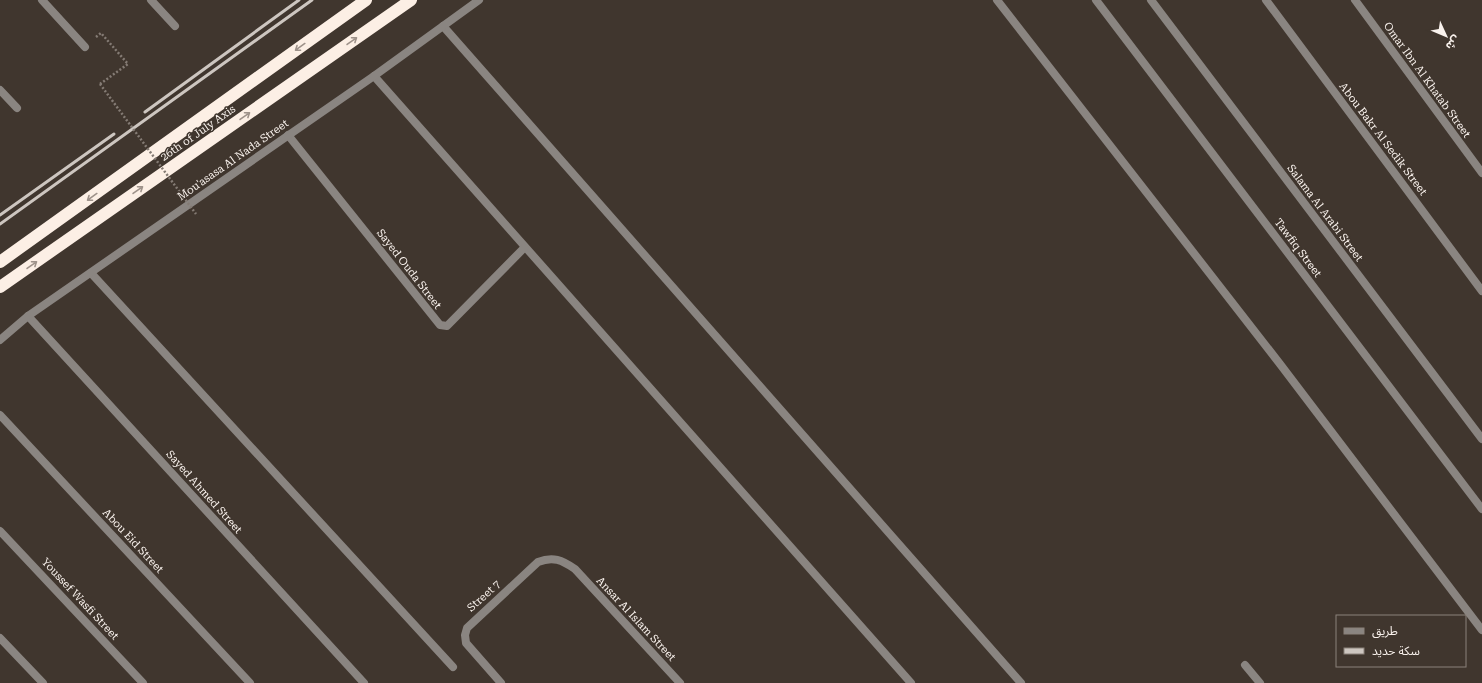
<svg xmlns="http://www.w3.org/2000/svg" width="1482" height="683" font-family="'Roboto Serif','Noto Sans Arabic',serif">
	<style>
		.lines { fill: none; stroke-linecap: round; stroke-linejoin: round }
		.path { stroke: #847b74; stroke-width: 2.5; stroke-dasharray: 2 2; stroke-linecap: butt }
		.minor { stroke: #8a8581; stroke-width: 8 }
		.motorway { stroke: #fcefe5; stroke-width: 12 }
		.rail { stroke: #cdc6c0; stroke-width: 3 }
		.path-bridge { stroke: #847b74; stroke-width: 2.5; stroke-dasharray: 2 2; stroke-linecap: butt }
		.oneway { stroke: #9e928a }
		.labels { text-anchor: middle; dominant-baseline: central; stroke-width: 3; stroke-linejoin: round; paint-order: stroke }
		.street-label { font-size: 11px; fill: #f9f2ed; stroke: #40362e }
	</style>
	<rect width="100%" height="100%" fill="#40362e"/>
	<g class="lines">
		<path class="path" d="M96,37L101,33L128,64L100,84"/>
		<g class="minor">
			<path d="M42,0L85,47"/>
			<path d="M151,0L175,26"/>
			<path d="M997,0L1280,364L1482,630"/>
			<path d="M1096,0L1482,509"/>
			<path d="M1151,0L1482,439"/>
			<path d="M1266,0L1482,291"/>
			<path d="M1355,0L1482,173"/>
			<path d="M443,26L1021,683"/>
			<path d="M374,76L911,683"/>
			<path d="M0,90L17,108"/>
			<path d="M288,135L440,325L447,326L524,248"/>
			<path d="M91,273L453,667"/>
			<path d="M28,316L364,683"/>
			<path d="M0,340L28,316L374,76L479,0"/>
			<path d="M0,415L250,683"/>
			<path d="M0,531L143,683"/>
			<path d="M0,638L43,683"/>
			<path d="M1245,665L1260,683"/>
			<path d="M501,683L466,643L465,635L467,628L538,562C553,556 562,560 575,569L680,683"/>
		</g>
		<g class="motorway">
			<path d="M0,262L366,0"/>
			<path d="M0,287L411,0"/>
		</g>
		<g class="rail">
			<path d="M145,112L299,0"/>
			<path d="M0,215L114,134"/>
			<path d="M0,224L312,0"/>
		</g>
		<path class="path-bridge" d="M100,84L196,214"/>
	</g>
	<defs><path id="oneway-shaft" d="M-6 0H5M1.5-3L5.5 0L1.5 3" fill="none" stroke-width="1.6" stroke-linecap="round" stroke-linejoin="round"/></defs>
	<g class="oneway">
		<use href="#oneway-shaft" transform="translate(352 41) rotate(-35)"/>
		<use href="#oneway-shaft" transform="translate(300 47) rotate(144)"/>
		<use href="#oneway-shaft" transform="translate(245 116) rotate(-35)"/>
		<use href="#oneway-shaft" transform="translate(138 190) rotate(-35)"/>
		<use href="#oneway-shaft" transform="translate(92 197) rotate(144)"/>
		<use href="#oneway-shaft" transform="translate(32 265) rotate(-35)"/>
	</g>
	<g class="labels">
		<g class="street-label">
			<text transform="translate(1427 80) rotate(54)">Omar Ibn Al Khatab Street</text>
			<text transform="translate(198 133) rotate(-35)">26th of July Axis</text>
			<text transform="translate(1383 139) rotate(53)">Abou Bakr Al Sedik Street</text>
			<text transform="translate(233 160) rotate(-35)">Mou'asasa Al Nada Street</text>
			<text transform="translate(1325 213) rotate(53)">Salama Al Arabi Street</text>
			<text transform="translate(1298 248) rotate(53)">Tawfiq Street</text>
			<text transform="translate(409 269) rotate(52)">Sayed Ouda Street</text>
			<text transform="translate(204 492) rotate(48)">Sayed Ahmed Street</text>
			<text transform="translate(133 541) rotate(47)">Abou Eid Street</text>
			<text transform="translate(484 596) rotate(-42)">Street 7</text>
			<text transform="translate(80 599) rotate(47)">Youssef Wasfi Street</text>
			<text transform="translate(636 619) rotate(47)">Ansar Al Islam Street</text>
		</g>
	</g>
	<rect x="1336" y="615" width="130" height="52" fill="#40362e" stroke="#8a817a"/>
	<rect x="1344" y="628" width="20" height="6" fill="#8a8581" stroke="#8a817a"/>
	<text x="1372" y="635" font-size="12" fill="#f9f2ed">طريق</text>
	<rect x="1344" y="648" width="20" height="6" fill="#cdc6c0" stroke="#8a817a"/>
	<text x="1372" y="655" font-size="12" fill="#f9f2ed">سكة حديد</text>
	<g transform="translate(1446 36) rotate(134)" stroke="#40362e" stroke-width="3" paint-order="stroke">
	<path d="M0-3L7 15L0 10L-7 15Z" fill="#f9f2ed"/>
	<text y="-6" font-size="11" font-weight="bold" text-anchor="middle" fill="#f9f2ed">ش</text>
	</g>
</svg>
